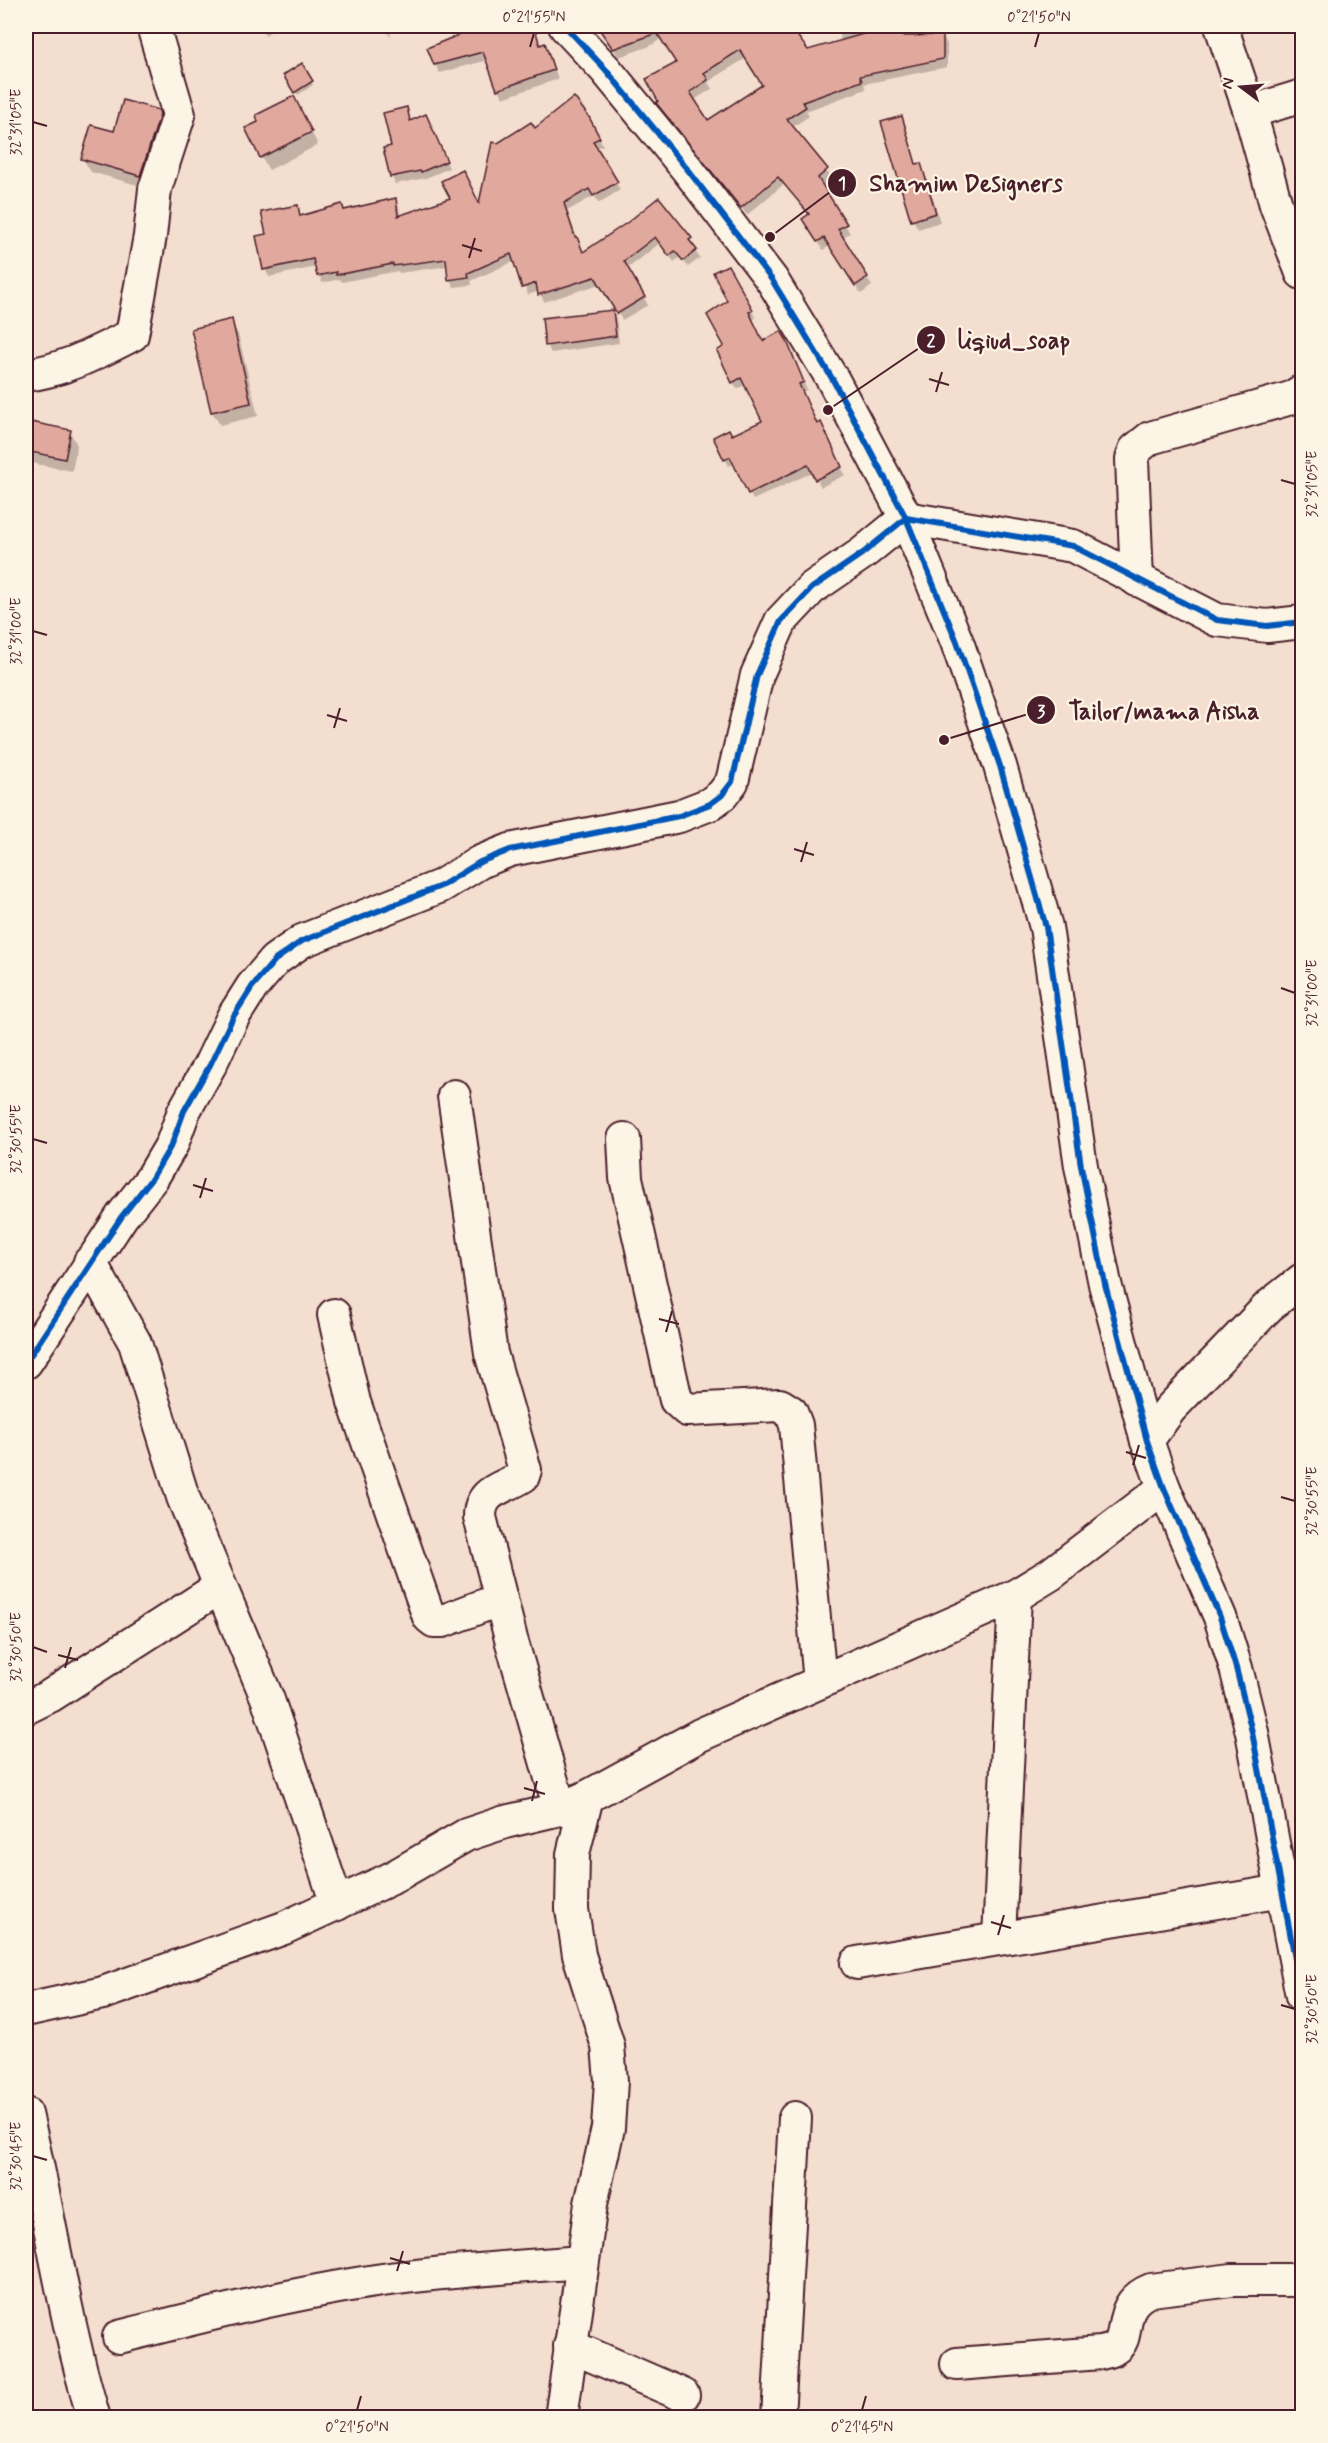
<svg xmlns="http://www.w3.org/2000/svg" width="1328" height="2443" font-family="Mynerve,sans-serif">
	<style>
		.shadow { fill: #0003 }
		.building { fill: #e1a89d; stroke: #4a1f2b; stroke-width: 1.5; fill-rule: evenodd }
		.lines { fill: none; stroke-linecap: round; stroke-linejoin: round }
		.minor-casing { stroke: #4a1f2b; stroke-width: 36 }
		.minor { stroke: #fcf5e5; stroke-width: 32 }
		.cycleway-casing { stroke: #fcf5e5; stroke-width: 10 }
		.cycleway { stroke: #0057b8; stroke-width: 6 }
		.ticks { fill: none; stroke: #4a1f2b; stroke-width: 2 }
		.leader { fill: none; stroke: #4a1f2b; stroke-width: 2 }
		.callout-dot { fill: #4a1f2b; stroke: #fcf5e5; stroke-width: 2 }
		.mark-label { font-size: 18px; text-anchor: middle; font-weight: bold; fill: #fff }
		.callout-label { font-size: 24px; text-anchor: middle; font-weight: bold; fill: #4a1f2b; stroke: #fcf5e5; stroke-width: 4.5; stroke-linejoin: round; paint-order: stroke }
		.neatline { fill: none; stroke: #4a1f2b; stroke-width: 2 }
		.ticks-label { font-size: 15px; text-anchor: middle; fill: #4a1f2b }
	</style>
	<rect width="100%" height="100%" fill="#f4decf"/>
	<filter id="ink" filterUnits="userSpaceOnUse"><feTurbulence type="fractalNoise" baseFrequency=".0167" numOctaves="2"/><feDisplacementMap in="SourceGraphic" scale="12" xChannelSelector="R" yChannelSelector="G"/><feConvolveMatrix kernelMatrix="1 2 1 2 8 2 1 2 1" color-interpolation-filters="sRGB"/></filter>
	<g filter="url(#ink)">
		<g class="shadow">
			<path d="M259,26H279L265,35Z"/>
			<path d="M318,26H328L321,30Z"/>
			<path d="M383,26H389L391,38Z"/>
			<path d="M481,26H524L525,29L532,26L541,46L544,45L549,53L558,79L503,98L488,60L440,73L435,65L464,34L463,30Z"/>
			<path d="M598,26H813L748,62L746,58L708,82L712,89L694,100L708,122L841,41L838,26H900L942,36L947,44V67L864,84L866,89L806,111L809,116L791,128L832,178L822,187L850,233L842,238L872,286L861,294L830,246L823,250L804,219L810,216L784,184L747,215L663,111L678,64L662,38L650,46L619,57Z"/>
			<path d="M301,66L313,85L298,95L285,76Z"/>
			<path d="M406,109L412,122H429L449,168L426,178L395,184L392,177L385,149L392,148Z"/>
			<path d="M158,111L165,124L148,188L91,172L83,159L115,133Z"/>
			<path d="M301,111L318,145L269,170L261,157Z"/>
			<path d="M901,117L906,126L917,165H920L925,173L940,222L918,229L913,220Z"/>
			<path d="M593,126L603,145L596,149L620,190L599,203L594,196L567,211L583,253L629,224L690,239L695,246L693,248L700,258L688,267L680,257L674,262L660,243L627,269L648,305L622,320L600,284L544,302L539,291L528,295L515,261L471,281L472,285L454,287L450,280L448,266L399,273L398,271L342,282L340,279L322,283L316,267L269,277L265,269L267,235L297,206L302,217L345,211L395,200L399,207L401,217L480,206L499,145L534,130Z"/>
			<path d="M727,267L756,318L752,320L763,342L789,348L807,390L802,392L817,426L824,431L845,475L821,487L813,472L753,500L735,463L729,466L725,459L732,437L764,422L745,385L737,389L733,382L726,347L729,301Z"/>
			<path d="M612,311L616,318L619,343L551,353L547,345Z"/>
			<path d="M231,321L238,334L258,416L220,425L212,412Z"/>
			<path d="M26,423L70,432L77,445L72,471L26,462Z"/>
		</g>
		<g class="building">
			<path d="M475,26H534L540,45L545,43L554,70L497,90L483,52L434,65L427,48L463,33L461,29Z"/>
			<path d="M597,26H790L808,50L891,26H906L903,36L943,35V59L860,76L862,81L803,102L806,107L787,119L828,169L818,178L847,224L838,229L868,277L855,286L824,238L817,242L802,219L809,214L778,177L741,208L656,103L658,101L646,79L676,63L657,33L613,49ZM740,50L762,85L708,120L690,92L708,80L704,73Z"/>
			<path d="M302,63L313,81L294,93L283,75Z"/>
			<path d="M294,96L312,132L260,158L245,128L258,122L256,115Z"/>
			<path d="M574,97L589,117L600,138L593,141L618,182L593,196L589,189L564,203L575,237H577L583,252L628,222L659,197L692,238L689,240L697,250L683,261L675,251L669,256L655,237L624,261L645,297L617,314L595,277L538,295L536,283L522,288L511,254L468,273L469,277L448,280L446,259L393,266V264L336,275V272L317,276L313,259L263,270L256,236L266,234L261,212L298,205L300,216L342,204L344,210L396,198L398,216L450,198L441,181L463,170L479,203L492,142L498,143L531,122L535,128Z"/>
			<path d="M123,100L159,110L160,115L140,176L81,159L91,125L114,131Z"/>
			<path d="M407,107L410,121L426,114L447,161L421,172L420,171L390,177L383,148L391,146L383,113Z"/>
			<path d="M902,116L916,164L921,163L936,213L911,221L881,122Z"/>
			<path d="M728,265L753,310L749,312L763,341L781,331L786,339L804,382L799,384L817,424L821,422L842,467L815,480L808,465L748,494L730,457L724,460L713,437L729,429L732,435L762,421L741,378L732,383L717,351L724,346L707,315L727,301L713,272Z"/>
			<path d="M613,310L616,336L545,346L542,318Z"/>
			<path d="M232,319L251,403L211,412L191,329Z"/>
			<path d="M26,421L71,430L65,459L26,451Z"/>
		</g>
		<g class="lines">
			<defs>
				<g id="minor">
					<path d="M565,26L606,70L688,170L772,280L833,380L906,518L957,642L1000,766L1046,927L1081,1166L1105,1284L1147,1441L1164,1488L1220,1617L1236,1668L1252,1732L1302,1996"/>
					<path d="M1221,26L1250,112L1276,205L1302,273"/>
					<path d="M1250,112L1302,96"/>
					<path d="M26,375C65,370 96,353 132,335L150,236L155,189L179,115L153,26"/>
					<path d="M1137,580L1132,459L1135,450L1150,438L1291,398L1302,391"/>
					<path d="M454,1096L491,1353L525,1470L523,1476C503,1489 480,1489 480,1517L511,1639L560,1809"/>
					<path d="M624,1139L626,1178L676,1400L687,1410L780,1405L791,1412L796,1425L820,1682"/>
					<path d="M90,1262L135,1343L183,1497L268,1700L337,1904"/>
					<path d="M334,1315L354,1402L429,1617L434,1621H443L501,1599"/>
					<path d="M26,1362L122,1216L152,1178L172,1144L184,1111L210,1065L233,1017L252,987L275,960L302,941L441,886L480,862L510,850L679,816L710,804L722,795L732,782L757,675L781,621L812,588L863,553L906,518L1073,546L1217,620L1267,626L1302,622"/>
					<path d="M1147,1441L1170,1409L1269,1306L1302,1280"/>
					<path d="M26,1708L50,1696L220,1587"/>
					<path d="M999,1938L1015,1596"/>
					<path d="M857,1963L1282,1891"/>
					<path d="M26,2010L103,1993L284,1928L390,1879L466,1835L505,1822L560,1809L587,1797L700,1735L1015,1596L1051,1574L1164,1488"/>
					<path d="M26,2114C50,2215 64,2319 94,2418"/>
					<path d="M119,2337C206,2315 293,2293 382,2280C448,2271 515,2267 582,2262"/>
					<path d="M570,2346L683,2395"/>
					<path d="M957,2364L1101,2353C1105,2352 1111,2351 1115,2348C1132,2337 1115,2304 1151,2290L1232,2280H1302"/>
					<path d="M561,2418L591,2204L608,2128L611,2081L608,2046L579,1955L572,1909L573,1854L587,1797"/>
					<path d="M778,2418L795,2118"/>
				</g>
			</defs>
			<use href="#minor" class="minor-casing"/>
			<use href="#minor" class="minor"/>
			<defs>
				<g id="cycleway">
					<path d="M565,26L606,70L688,170L772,280L833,380L906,518L957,642L1000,766L1046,927L1081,1166L1105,1284L1147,1441L1164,1488L1220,1617L1236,1668L1252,1732L1302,1996"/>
					<path d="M26,1362L122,1216L152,1178L172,1144L184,1111L210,1065L233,1017L252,987L275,960L302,941L441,886L480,862L510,850L679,816L710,804L722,795L732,782L757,675L781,621L812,588L863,553L906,518L1073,546L1217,620L1267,626L1302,622"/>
				</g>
			</defs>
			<use href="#cycleway" class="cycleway-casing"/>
			<use href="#cycleway" class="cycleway"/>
		</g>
	</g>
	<path class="ticks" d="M530,47L534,33M1035,47L1039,33M33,122L47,126M462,245L482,251M469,258L475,238M929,379L949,385M936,392L942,372M1281,480L1295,484M33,631L47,635M327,715L347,721M334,728L340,708M794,849L814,855M801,862L807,842M1281,988L1295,993M33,1139L47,1143M193,1185L213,1191M200,1198L206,1178M659,1319L679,1324M666,1332L672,1311M1126,1452L1146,1458M1133,1465L1139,1445M1281,1497L1295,1501M33,1647L47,1652M58,1655L78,1660M65,1668L71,1647M524,1788L545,1794M532,1801L537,1781M991,1922L1011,1928M998,1935L1004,1915M1281,2005L1295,2009M33,2156L47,2160M390,2258L410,2264M397,2271L403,2251M357,2410L361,2396M862,2410L866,2396"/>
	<path class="leader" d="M770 237L842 183M828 410L931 340M944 740L1041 710"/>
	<g class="callout-dot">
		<circle cx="770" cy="237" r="6"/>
		<circle cx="828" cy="410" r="6"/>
		<circle cx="944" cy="740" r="6"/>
		<circle cx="842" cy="183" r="15"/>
		<circle cx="931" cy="340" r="15"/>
		<circle cx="1041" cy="710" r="15"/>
	</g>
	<g class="mark-label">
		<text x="842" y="189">1</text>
		<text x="931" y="346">2</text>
		<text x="1041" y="717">3</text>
	</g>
	<g class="callout-label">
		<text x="966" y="191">Shamim Designers</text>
		<text x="1014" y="348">liqiud_soap</text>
		<text x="1164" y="719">Tailor/mama Aisha</text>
	</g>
	<rect width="1328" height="2443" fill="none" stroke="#fcf5e5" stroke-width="66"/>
	<g transform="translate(1241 87) rotate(286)" stroke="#fcf5e5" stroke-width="4.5" paint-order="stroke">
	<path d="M0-4.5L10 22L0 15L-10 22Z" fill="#4a1f2b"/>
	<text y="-9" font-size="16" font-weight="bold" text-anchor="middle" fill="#4a1f2b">N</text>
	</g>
	<rect x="33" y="33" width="1262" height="2377" class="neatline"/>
	<g class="ticks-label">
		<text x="534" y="22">0°21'55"N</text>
		<text x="1039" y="22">0°21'50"N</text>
		<text transform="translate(16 122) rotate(-90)" y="5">32°31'05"E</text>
		<text transform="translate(1312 484) rotate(-90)" y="5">32°31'05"E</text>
		<text transform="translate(16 631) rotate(-90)" y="5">32°31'00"E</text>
		<text transform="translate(1312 993) rotate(-90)" y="5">32°31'00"E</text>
		<text transform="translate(16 1139) rotate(-90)" y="5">32°30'55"E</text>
		<text transform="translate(1312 1501) rotate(-90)" y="5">32°30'55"E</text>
		<text transform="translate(16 1647) rotate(-90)" y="5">32°30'50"E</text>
		<text transform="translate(1312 2009) rotate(-90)" y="5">32°30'50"E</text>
		<text transform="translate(16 2156) rotate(-90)" y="5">32°30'45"E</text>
		<text x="357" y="2432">0°21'50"N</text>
		<text x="862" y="2432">0°21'45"N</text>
	</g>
</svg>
